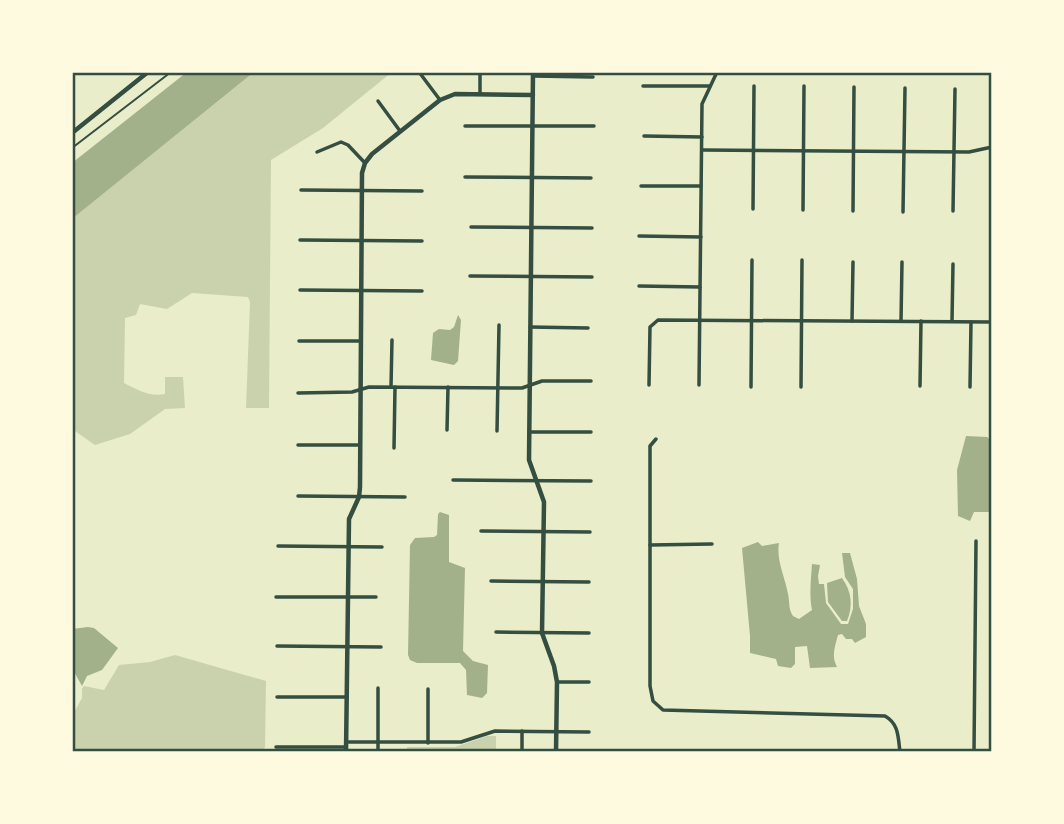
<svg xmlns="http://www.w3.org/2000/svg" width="1064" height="824" font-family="Roboto,sans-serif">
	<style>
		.green { fill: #cad2ad }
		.water { fill: #a3b18a }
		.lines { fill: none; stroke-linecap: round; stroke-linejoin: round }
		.path { stroke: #344e41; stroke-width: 2 }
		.minor { stroke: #344e41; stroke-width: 3.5 }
		.tertiary { stroke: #344e41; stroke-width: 4.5 }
		.neatline { fill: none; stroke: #344e41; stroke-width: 2.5 }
	</style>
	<rect width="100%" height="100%" fill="#e9edc9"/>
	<g class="green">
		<path d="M254,72H392L323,128L271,160L269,408H246L250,302L248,297L192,293L167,309L140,304L136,315L125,318L124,383C138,390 149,397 165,394V377H183L185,408L165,409L130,434L95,445L72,429V219Z"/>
		<path d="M175,655L266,681L265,747L262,752H72V716L82,698V689L84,686L104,690L119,665L150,662Z"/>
		<path d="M487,736H496V752H407V747H455Z"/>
	</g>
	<g class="water">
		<path d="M187,72H254L72,219V163Z"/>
		<path d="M458,315L461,320L458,361L454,365L431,360L433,333L439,329L450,330L454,327Z"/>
		<path d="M966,436L987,437L992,441V512H974L970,521L958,516L957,470Z"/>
		<path d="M440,512L449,515V562L465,568L463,651L473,661L488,665L487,693L482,698L467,695L466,670L460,663H417L410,660L408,655L410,545L415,538L434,537L437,535L438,514Z"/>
		<path d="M758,542L762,546L779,543C776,560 785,577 788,594C790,603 788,608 793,616L799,619L812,610C809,596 811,579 812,564L820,565L818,576L819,584H824L826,603L841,624H848L853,609V589L845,577L842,553H850L857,579L859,606L866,624V637L855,643L852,639H846L842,634L838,635C835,647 831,655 837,667L810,668L807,646L795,647V664L791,668L778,666L776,659L750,653V636L742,548Z"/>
		<path d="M842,578C852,592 853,606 847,621H842L828,602L827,583Z"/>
		<path d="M88,627L94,628L118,648L102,670L87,676L82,686L72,668V629Z"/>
	</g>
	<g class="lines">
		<path class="path" d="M72,148L171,72"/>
		<g class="minor">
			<path d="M419,72L440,100"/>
			<path d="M533,76L593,77"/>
			<path d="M643,86H710"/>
			<path d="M480,94V72"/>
			<path d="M378,101L400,131"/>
			<path d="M465,126H594"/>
			<path d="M644,136L702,137"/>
			<path d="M702,150L969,152L992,147"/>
			<path d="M317,152L341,142L348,145L365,163"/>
			<path d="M465,177L591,178"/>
			<path d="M641,186H701"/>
			<path d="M301,190L422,191"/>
			<path d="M753,209L754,86"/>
			<path d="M803,210L804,86"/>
			<path d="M853,211L854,87"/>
			<path d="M953,211L955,89"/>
			<path d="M903,212L905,88"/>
			<path d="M471,227L592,228"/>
			<path d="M639,236L701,237"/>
			<path d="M300,240L422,241"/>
			<path d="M470,276L592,277"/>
			<path d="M639,286L700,287"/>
			<path d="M300,290L422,291"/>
			<path d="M852,321L853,262"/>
			<path d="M901,321L902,262"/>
			<path d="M952,321L953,264"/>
			<path d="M530,327L588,328"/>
			<path d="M299,341H361"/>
			<path d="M649,385L650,327L658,320L992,322"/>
			<path d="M699,385L702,104L717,72"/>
			<path d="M920,386L921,321"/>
			<path d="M391,387L392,340"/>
			<path d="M751,387L752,260"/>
			<path d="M801,387L802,260"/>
			<path d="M970,387L971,322"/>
			<path d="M298,393L352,392L369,387L522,388L542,381H591"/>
			<path d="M447,430L448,387"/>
			<path d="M497,431L499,325"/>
			<path d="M529,432H591"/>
			<path d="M656,439L650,446V686L653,701L663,710L885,716C899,724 898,737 900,752"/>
			<path d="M298,445H360"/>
			<path d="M394,448L395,387"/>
			<path d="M453,480L591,481"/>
			<path d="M298,496L405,497"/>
			<path d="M481,531L590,532"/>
			<path d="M650,545L712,544"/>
			<path d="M278,546L382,547"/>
			<path d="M491,581L589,582"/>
			<path d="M276,597H376"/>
			<path d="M496,632L589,633"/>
			<path d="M277,646L381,647"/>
			<path d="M557,682H589"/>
			<path d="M428,689V743"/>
			<path d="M277,697H347"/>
			<path d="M346,742H461L495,731L589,732"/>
			<path d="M276,747H346"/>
			<path d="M378,752V688"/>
			<path d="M522,752V731"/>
			<path d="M974,752L976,541"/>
		</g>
		<g class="tertiary">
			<path d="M533,72L529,460L544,502L542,633L554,666L557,682L556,752"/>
			<path d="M72,133L148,72"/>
			<path d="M346,752L349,519L359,497L360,487L362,173L365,163L372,154L440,100L455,94L533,95"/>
		</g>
	</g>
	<rect width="1064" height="824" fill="none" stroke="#fefae0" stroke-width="147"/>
	<rect x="74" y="74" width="916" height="676" class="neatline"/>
</svg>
